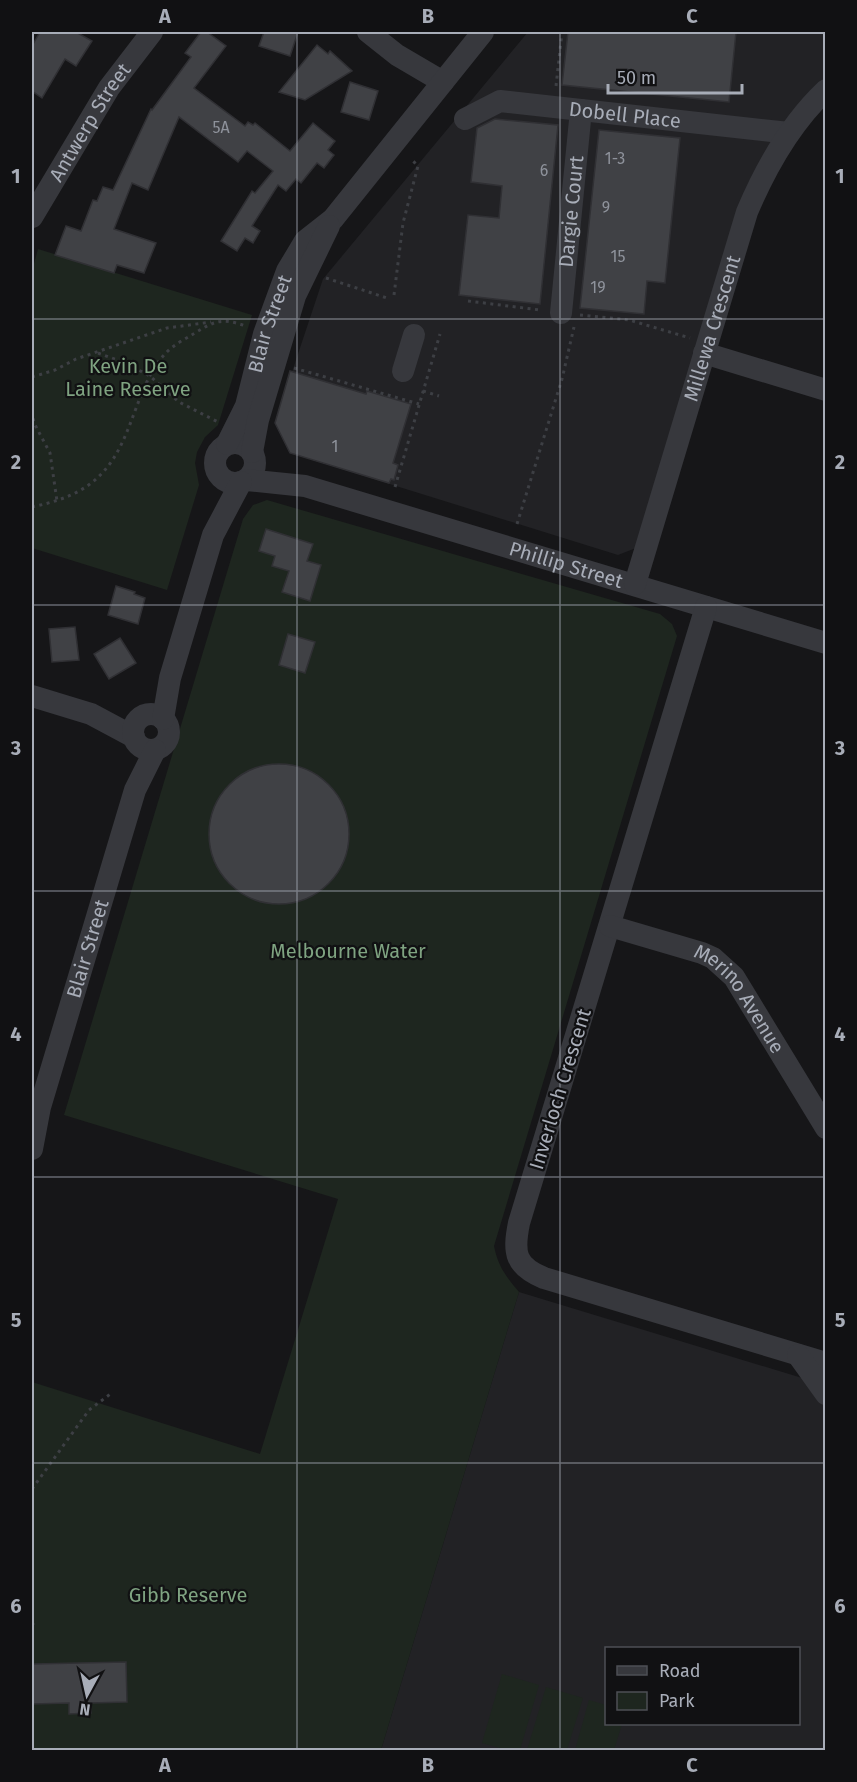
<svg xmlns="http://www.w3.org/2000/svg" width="857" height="1782" font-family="'Fira Sans',sans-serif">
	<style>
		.built { fill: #222225; fill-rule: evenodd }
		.green { fill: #1e261f }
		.building { fill: #404145; stroke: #303034; stroke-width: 1.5 }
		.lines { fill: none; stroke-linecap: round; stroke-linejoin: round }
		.path { stroke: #3d3f44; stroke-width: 3; stroke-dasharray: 3 4.5; stroke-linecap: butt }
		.minor { stroke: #37383d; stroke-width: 22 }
		.grid { fill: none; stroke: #a8adb8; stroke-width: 1.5; stroke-opacity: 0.55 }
		.labels { text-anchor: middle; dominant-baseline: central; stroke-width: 4.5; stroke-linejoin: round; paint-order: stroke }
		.number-label { font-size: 16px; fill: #8e929b }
		.street-label { font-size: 20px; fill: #a8adb8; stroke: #111113 }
		.park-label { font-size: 20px; fill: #7fa381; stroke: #111113 }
		.neatline { fill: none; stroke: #a8adb8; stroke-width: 2 }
		.grid-label { font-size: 20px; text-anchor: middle; font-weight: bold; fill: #a8adb8 }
	</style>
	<rect width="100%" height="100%" fill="#161618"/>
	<g class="built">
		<path d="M528,32H825V77L808,95L762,159L641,546L618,555L290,453L275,423L323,279Z"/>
		<path d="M519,1292L825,1385V1750H381ZM606,1648H798V1724H606Z"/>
	</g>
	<g class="green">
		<path d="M38,249L252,315L218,425L205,437L197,452L195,463L199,485L167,590L32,548V271Z"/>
		<path d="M267,500L660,614L672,624L677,636L494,1246C498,1266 506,1277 519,1292L381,1750H32V1382L260,1454L338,1199L64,1115L243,519L253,505Z"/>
		<path d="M502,1674L539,1685L520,1750H507L482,1743Z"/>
		<path d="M546,1687L583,1698L567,1750H527Z"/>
		<path d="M589,1700L606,1705V1724H622L614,1750H575Z"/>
	</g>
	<g class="building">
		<path d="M40,32H76L92,41L76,66L65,59L42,98L32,91V46Z"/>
		<path d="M201,32H207L226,46L194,88L245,126L248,122L253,125L255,123L290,151L313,123L335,141L328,150L334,155L324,168L317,163L301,183L296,179L286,191L278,185L252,226L260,231L253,243L245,238L237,251L221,241L252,191L255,193L273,171L247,151L238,162L179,117L148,190L132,183L114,229L156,243L144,273L117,265L114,273L55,255L66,226L81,231L93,200L97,201L103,187L113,190L151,109L152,110L191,57L185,53Z"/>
		<path d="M264,32H298L290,56L259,46Z"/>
		<path d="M568,32H736L729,102L562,85Z"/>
		<path d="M317,45L328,54L330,51L352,71L305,100L279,92Z"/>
		<path d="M350,82L378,91L369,120L341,112Z"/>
		<path d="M495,119L558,125L540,304L459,295L468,215L499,218L502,186L471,182L477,128Z"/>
		<path d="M599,130L680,138L665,283L647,281L644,314L580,308Z"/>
		<path d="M290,371L366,394L367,391L411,404L393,463L398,465L394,480L391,479L389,483L290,453L275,423Z"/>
		<path d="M266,529L313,544L307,561L321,565L310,601L282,592L289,571L272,566L275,556L259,551Z"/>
		<path d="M116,586L135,592L134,594L145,598L138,624L108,615Z"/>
		<path d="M75,627L79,660L52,662L49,629Z"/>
		<path d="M288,634L315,642L305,673L279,665Z"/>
		<path d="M120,638L136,663L109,679L94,654Z"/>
		<circle cx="279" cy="834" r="70"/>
		<path d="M126,1662L127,1702L91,1703V1713L69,1714V1703L33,1704V1664Z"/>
	</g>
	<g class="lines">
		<g class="path">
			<path d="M556,86L562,32"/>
			<path d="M326,278L390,299"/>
			<path d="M394,295L403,223L418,166L411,159"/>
			<path d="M468,301L540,310"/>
			<path d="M580,315L629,320L690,338"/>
			<path d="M98,353L125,363L150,376L179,402L218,422"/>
			<path d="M294,368L419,404"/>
			<path d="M32,377L55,370L76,359L167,328L211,322"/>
			<path d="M423,391L439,396"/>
			<path d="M32,411L34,423L50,453L57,501"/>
			<path d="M395,487L440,334"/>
			<path d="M32,507C59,501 85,493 104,471C133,439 137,383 165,354C173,345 185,339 195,333C216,320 222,318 246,326"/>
			<path d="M517,524L562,379L574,327"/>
			<path d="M32,1489L89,1410L113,1392"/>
			<path d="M32,1622L33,1624L32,1629"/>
		</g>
		<g class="minor">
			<path d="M368,32L397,55L443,82"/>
			<path id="s1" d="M465,119L500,101L789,133"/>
			<path id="s2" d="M32,217L109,88L152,32"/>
			<path id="s3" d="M561,313L581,110"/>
			<path d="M704,353L826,390"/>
			<path d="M403,371L414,335"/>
			<circle cx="235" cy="463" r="20"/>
			<path id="s4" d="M227,444L246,406L264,334L287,271L305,241L333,219L483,32"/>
			<path d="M252,452L258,420L295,296L329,226"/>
			<path id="s5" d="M246,480L305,486L826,643"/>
			<path id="s6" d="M635,584L747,212C766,167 790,124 826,90"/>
			<path d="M706,607L519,1223C513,1253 515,1266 544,1278L826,1363"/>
			<path d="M32,696L91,714L134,737"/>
			<circle cx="151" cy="732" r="18"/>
			<path d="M163,719L170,678L213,535L241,482"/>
			<path id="s7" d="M610,926L702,953L713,958L734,977L826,1128"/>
			<path id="s8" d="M32,1149L40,1107L135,790L155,750"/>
			<path d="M798,1355L826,1394"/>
		</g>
	</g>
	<path class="grid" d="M297,32V1750M560,32V1750M32,319H826M32,605H826M32,891H826M32,1177H826M32,1463H826"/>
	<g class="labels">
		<g class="number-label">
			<text x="221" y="127">5A</text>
			<text x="615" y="158">1-3</text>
			<text x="544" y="170">6</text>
			<text x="606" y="207">9</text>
			<text x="618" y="256">15</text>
			<text x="598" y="287">19</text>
			<text x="335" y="446">1</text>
		</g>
		<g class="street-label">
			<text stroke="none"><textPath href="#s1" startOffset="165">Dobell Place</textPath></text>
			<text stroke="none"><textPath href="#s2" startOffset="111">Antwerp Street</textPath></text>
			<text stroke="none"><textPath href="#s3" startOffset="102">Dargie Court</textPath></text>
			<text stroke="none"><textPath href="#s4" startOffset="128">Blair Street</textPath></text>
			<text stroke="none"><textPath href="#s6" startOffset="267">Millewa Crescent</textPath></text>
			<text stroke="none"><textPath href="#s5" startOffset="332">Phillip Street</textPath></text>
			<text stroke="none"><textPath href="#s8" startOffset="208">Blair Street</textPath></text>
			<text stroke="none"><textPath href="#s7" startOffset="156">Merino Avenue</textPath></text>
			<text transform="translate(560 1089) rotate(-73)">Inverloch Crescent</text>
		</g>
		<g class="park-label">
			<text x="128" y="366">Kevin De<tspan x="128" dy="23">Laine Reserve</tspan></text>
			<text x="348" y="951">Melbourne Water</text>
			<text x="188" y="1595">Gibb Reserve</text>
		</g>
	</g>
	<rect width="857" height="1782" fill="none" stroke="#111113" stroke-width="66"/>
	<rect x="605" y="1647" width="195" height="78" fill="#111113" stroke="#4d4f55" stroke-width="1.5"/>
	<rect x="617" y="1666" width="30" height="9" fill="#37383d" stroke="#4d4f55" stroke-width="1.5"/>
	<text x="659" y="1677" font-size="18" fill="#a8adb8">Road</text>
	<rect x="617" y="1692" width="30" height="18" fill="#1e261f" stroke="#4d4f55" stroke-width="1.5"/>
	<text x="659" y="1707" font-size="18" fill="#a8adb8">Park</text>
	<g transform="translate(87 1695) rotate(188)" stroke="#111113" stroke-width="4.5" paint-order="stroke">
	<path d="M0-4.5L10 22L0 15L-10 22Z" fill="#a8adb8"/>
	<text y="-9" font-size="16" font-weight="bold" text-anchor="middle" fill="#a8adb8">N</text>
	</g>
	<path d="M608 84v9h134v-9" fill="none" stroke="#a8adb8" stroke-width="3"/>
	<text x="617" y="84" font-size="18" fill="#a8adb8" stroke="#111113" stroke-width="4.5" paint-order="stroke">50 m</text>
	<rect x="33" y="33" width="791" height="1716" class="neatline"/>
	<g class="grid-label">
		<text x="165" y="23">A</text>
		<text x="428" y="23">B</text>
		<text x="692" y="23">C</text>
		<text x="16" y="183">1</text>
		<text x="840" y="183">1</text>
		<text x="16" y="469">2</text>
		<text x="840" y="469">2</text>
		<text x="16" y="755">3</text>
		<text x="840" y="755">3</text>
		<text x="16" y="1041">4</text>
		<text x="840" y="1041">4</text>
		<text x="16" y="1327">5</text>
		<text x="840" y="1327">5</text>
		<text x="16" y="1613">6</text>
		<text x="840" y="1613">6</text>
		<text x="165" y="1772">A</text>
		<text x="428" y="1772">B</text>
		<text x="692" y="1772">C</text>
	</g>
</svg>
